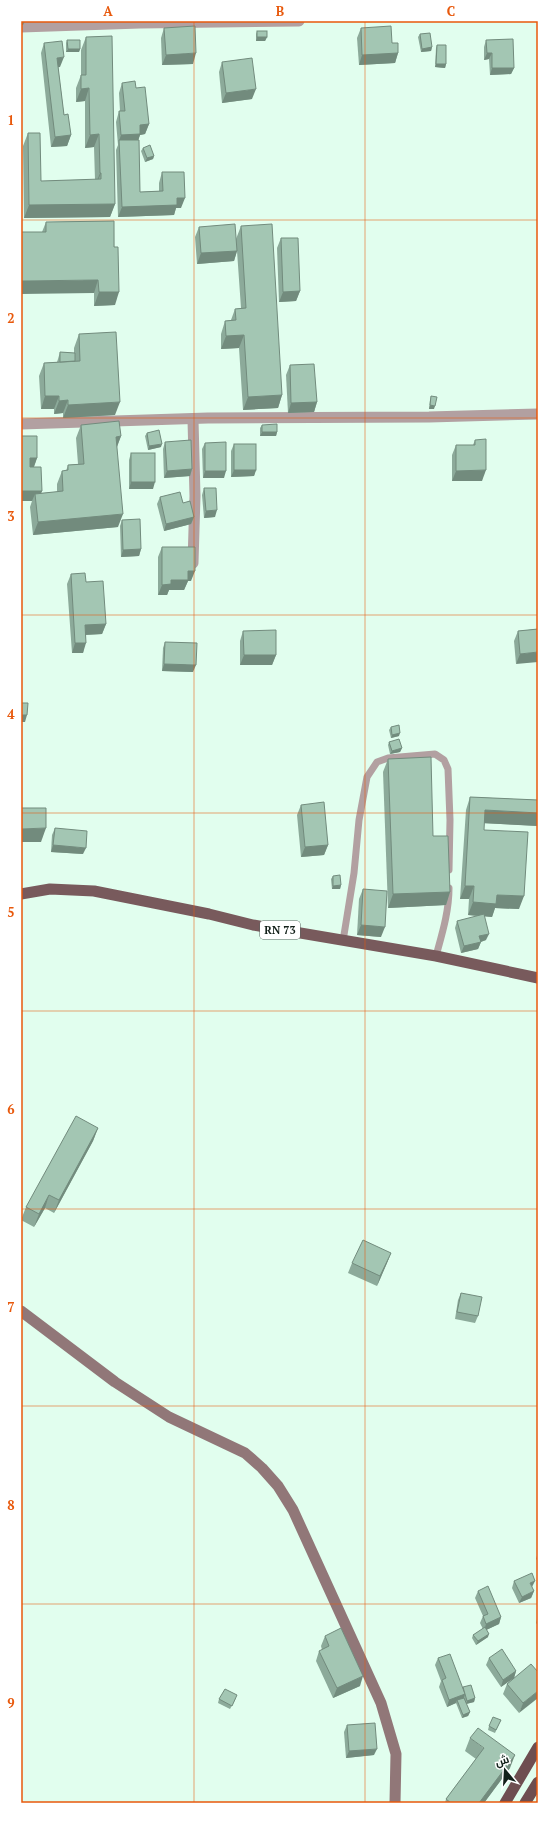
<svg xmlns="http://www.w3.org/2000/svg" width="559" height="1824" font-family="'PT Serif',Cairo,serif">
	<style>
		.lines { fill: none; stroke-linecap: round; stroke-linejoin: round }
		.service { stroke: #b2a0a1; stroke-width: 7 }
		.minor { stroke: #b2a0a1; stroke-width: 11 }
		.secondary { stroke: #917778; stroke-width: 11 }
		.primary { stroke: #785a5c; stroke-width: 11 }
		.trunk { stroke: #6e4e50; stroke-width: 11 }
		.wall { fill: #8caa9a }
		.shaded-wall { fill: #728b7d }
		.building { fill: #a3c6b3; stroke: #728b7d }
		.grid { fill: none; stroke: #e8590c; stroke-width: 1; stroke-opacity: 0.55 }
		.labels { text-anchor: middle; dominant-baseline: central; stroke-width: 4; stroke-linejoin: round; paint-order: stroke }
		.shield { fill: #fff; stroke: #59635e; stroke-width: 1 }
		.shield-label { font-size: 11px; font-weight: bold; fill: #122019 }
		.neatline { fill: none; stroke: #e8590c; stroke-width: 1.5 }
		.grid-label { font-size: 13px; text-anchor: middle; font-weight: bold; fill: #e8590c }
	</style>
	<rect width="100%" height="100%" fill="#e1feee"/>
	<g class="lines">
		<g class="service">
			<path d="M343,941L354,873L359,820L367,777L377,762L388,758L435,754L444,760L448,769L450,820L449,870"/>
			<path d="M436,956C442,934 449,912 449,888"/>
		</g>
		<g class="minor">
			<path d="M21,27L140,23L299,21"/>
			<path d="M193,420L195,496L193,563"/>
			<path d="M21,424L208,418L429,417L538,414"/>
		</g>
		<path class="secondary" d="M21,1311L115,1382L169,1417L245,1453L262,1468L278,1486L293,1510L381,1703L396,1754L395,1803"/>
		<path class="primary" d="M21,894L50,889L94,891L209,914L253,925L436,956L538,978"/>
		<g class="trunk">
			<path d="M505,1803L538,1747"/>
			<path d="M525,1803L538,1782"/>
		</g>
	</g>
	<g class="wall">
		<path d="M164,28L193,64L162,65L161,38Z"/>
		<path d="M361,28L392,43L398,53L395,63L359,65L357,38Z"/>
		<path d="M257,31L267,37L265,41H256V34Z"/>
		<path d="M420,34L432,47L431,51L421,52L418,37Z"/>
		<path d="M86,37L115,204L110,217L24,218L23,146L28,133L41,181L95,180L94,147L85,148V101L76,102V88L81,75V50Z"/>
		<path d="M67,40L80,49L79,52H66V43Z"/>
		<path d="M486,40L514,68L511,74L490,75L489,59L484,60V47Z"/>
		<path d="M44,43L60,67H58L64,115L71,135L67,146L51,147L41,53Z"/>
		<path d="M437,45L446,64L445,68L435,67L436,48Z"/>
		<path d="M222,62L252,99L222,103L219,72Z"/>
		<path d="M122,83L136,88L149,124L145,134L140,135L138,140L140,192L159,191V183L162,172L181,208H176L174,215L118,217L116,150L118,145L116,122L119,111H120L119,93Z"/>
		<path d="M143,148L154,156L153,159L145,162L141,151Z"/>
		<path d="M114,221L115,305L94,306V293L42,232L46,222Z"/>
		<path d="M241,226L282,395L278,408L243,410L239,348L221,349V334L225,321L231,320L235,309L241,308L237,251L234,261L197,264L195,237L199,227L236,239Z"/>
		<path d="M281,238L300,291L296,301L279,302L277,248Z"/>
		<path d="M79,334L115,415L63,418V413L54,414V409H41L39,376L44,363L57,362L58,359L60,352L74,353V348Z"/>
		<path d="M290,365L317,402L314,412L288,413L286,375Z"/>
		<path d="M431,396L434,409H429L430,400Z"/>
		<path d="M81,425L121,436L117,447L118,527L33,535L30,507L32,501H21V436L37,458L34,467L42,491L41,493L57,492V484L62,471H66L68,465L78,464L76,438Z"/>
		<path d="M262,425L277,432L276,436H260V428Z"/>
		<path d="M147,433L161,447L148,450L145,436Z"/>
		<path d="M475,440L482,481H452V455L456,445H473Z"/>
		<path d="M165,442L192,469L190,476L164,478L163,449Z"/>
		<path d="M205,443L224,478H203L202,449Z"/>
		<path d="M234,444L256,470L254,476L231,477V451Z"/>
		<path d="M131,453L153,489H129V460Z"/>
		<path d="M204,488L215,517L204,518L202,495Z"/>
		<path d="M160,497L183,503L194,517L191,524L164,531L157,504Z"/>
		<path d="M122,520L141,549L139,556L121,557L120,526Z"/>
		<path d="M162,547L191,581H188L184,590H169L167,595H158V557Z"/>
		<path d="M71,574L86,582L106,624L102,634L86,635L83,653H72L67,584Z"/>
		<path d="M538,629L516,664L514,641L518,631Z"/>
		<path d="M243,631L276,655L272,665H240V641Z"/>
		<path d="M165,642L193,672L162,671L163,648Z"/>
		<path d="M391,727L399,736L391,738L389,730Z"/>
		<path d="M389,742L402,748L400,752L390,754L388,745Z"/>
		<path d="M388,759L433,836L450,892L446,905L388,908L383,772Z"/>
		<path d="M470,797L538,800V826L484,823V830L519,909L495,908L492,917L484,916L486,940L481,942L478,949L461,953L455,928L457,921L478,916L468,915L469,899H460L466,810Z"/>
		<path d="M301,805L328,845L324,855L301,857L297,815Z"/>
		<path d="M55,828L83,854L51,852L52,835Z"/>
		<path d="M333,876L341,885L340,889H332L331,879Z"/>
		<path d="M363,889L381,937L357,935L359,899Z"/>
		<path d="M98,1128L93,1141L54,1213L45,1208L34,1227L21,1220L26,1207Z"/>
		<path d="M391,1253L387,1263L377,1286L348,1273L352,1263Z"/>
		<path d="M461,1293L478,1316L475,1323L455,1319L458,1300Z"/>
		<path d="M538,1552V1561L536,1559Z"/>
		<path d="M514,1581L532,1588L534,1591L531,1598L519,1603L512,1588Z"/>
		<path d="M478,1591L501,1617L499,1624L486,1630L488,1637L476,1645L472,1638L473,1635L483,1629L480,1623L483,1616L475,1598Z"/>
		<path d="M538,1616V1625L536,1623Z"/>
		<path d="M325,1636L360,1686L333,1698L316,1661L319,1651L322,1650L321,1646Z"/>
		<path d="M438,1658L463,1688V1687L475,1698L474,1702L466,1704L470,1712L468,1716L462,1718L456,1703L447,1707L439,1687L441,1681L435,1665Z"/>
		<path d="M489,1658L516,1671L514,1678L538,1672L519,1713L503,1694L507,1684L513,1678L501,1687L486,1665Z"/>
		<path d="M236,1698L230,1709L218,1703L219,1699Z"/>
		<path d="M501,1720L495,1733L488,1730L489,1726Z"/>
		<path d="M347,1725L374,1755L346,1758L344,1732Z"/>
		<path d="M470,1738L510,1768L484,1803H445L446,1799L476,1759L465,1751Z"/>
	</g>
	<g class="shaded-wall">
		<path d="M21,21H25L23,25H21Z"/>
		<path d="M257,37H267L265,41H256Z"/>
		<path d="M432,47L431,51L421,52L422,49Z"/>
		<path d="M68,49H80L79,52H66Z"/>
		<path d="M196,53L193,64L162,65L166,55Z"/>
		<path d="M398,53L395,63L359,65L362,55Z"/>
		<path d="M487,53H492L489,59L484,60Z"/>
		<path d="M64,57L60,67L54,68L57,58Z"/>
		<path d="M436,64H446L445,68L435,67Z"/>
		<path d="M492,68H514L511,74L490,75Z"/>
		<path d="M89,88L85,101L76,102L81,89Z"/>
		<path d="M256,89L252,99L222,103L226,93Z"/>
		<path d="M149,124L145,134L140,135L137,144L119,141L121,135L140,125Z"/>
		<path d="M99,134L94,147L85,148L90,135Z"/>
		<path d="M71,135L67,146L51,147L55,137Z"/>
		<path d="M154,156L153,159L145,162L147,158Z"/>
		<path d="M100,173H101L96,186H95Z"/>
		<path d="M177,198H185L181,208H176L174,215L118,217L122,207Z"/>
		<path d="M115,204L110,217L24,218L29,205Z"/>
		<path d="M237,251L234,261L197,264L201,253Z"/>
		<path d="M98,280L94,293L21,294V281Z"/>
		<path d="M300,291L296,301L279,302L283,292Z"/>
		<path d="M99,292H119L115,305L94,306Z"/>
		<path d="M244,335L239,348L221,349L226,336Z"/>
		<path d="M282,395L278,408L243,410L248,397Z"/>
		<path d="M45,396H59L54,409H41Z"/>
		<path d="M68,400L63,413L54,414L59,401Z"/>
		<path d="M120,402L115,415L63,418L68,405Z"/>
		<path d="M317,402L314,412L288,413L291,403Z"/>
		<path d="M430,405L435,406L434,409H429Z"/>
		<path d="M262,432H277L276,436H260Z"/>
		<path d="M121,436L116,449V437Z"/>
		<path d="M162,444L161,447L148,450L149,446Z"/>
		<path d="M30,458H37L33,469L26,468Z"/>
		<path d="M192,469L190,476L164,478L167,471Z"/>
		<path d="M234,470H256L254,476L231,477Z"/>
		<path d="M486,470L482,481H452L456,471Z"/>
		<path d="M205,471H226L224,478H203Z"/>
		<path d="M131,482H155L153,489H129Z"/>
		<path d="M21,491H42L38,501L35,494L32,501H21Z"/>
		<path d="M217,510L215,517L204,518L206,511Z"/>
		<path d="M123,514L118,527L33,535L38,522Z"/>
		<path d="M194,517L191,524L164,531L166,524Z"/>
		<path d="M141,549L139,556L121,557L123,550Z"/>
		<path d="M188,571H195L191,581H188L184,590H169L167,595H158L162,585Z"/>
		<path d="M106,624L102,634L82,635L85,625Z"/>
		<path d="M75,643H86L83,653H72Z"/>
		<path d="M538,652V662L516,664L520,654Z"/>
		<path d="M244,655H276L272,665H240Z"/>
		<path d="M164,664L196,665L193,672L162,671Z"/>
		<path d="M21,715H27L25,722H21Z"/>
		<path d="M400,733L399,736L391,738L392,735Z"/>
		<path d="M402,748L400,752L390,754L392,751Z"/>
		<path d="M485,810L538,813V826L480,823Z"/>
		<path d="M46,828L41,842H21V829Z"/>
		<path d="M53,845L86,848L83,854L51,852Z"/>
		<path d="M328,845L324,855L301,857L305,847Z"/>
		<path d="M341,885L340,889H332L333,886Z"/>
		<path d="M465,886H474L469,899H460Z"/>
		<path d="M450,892L446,905L388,908L393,894Z"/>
		<path d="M497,895L524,896L519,909L495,908L492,917L468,915L473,902Z"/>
		<path d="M361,925L385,927L381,937L357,935Z"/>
		<path d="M489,934L486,940L477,943L479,936Z"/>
		<path d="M481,942L478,949L461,953L464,946Z"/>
		<path d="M98,1128L93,1141L54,1213L59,1200Z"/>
		<path d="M49,1195L45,1208L34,1227L39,1214Z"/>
		<path d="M391,1253L387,1263L377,1286L380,1276Z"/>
		<path d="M535,1581L532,1587L530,1583Z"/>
		<path d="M534,1591L531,1598L519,1603L522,1597Z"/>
		<path d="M501,1617L499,1624L484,1631L486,1624Z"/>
		<path d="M489,1634L488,1637L476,1645L478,1641Z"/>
		<path d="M516,1671L514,1678L501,1687L503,1680Z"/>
		<path d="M363,1676L360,1686L333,1698L337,1688Z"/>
		<path d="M538,1691V1698L519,1713L523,1703Z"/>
		<path d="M465,1694L463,1701L457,1700L456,1703L447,1707L449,1700Z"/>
		<path d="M475,1698L474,1702L466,1704L467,1701Z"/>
		<path d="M470,1712L468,1716L462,1718L463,1715Z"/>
		<path d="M377,1749L374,1755L346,1758L349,1751Z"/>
		<path d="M515,1755L510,1768L484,1803H479Z"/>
	</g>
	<g class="building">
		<path d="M195,26L196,53L166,55L164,28Z"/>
		<path d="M391,26L392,43H398V53L362,55L361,28Z"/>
		<rect x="257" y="31" width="10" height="6"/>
		<path d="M430,33L432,47L422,49L420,34Z"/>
		<path d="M112,36L115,204L29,205L28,133H40L41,181L101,179V173H100L99,134L90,135L89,88L81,89V75H86V37Z"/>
		<path d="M513,39L514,68H492V53H487L486,40Z"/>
		<path d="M67,40H80V49H68Z"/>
		<path d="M62,41L64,57L57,58L64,115L68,114L71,135L55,137L44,43Z"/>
		<path d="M437,45H446V64H436Z"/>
		<path d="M252,58L256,89L226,93L222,62Z"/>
		<path d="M135,81L136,88L145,87L149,124L140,125V134L121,135L119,111H125L122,83Z"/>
		<path d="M119,140H139L140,192L163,191L162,172H184L185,198H177V205L122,207Z"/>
		<path d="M150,145L154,156L147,158L143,148Z"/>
		<path d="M114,221V247H118L119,292H99L98,280L21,281V232H46V222Z"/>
		<path d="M235,224L237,251L201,253L199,227Z"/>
		<path d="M272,224L282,395L248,397L244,335L226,336L225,321L236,320L235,309L246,308L241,226Z"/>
		<path d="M281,238H298L300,291L283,292Z"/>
		<path d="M116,332L120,402L68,405V400L59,401V396H45L44,363L80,361L79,334Z"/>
		<path d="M60,352L75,353V361L60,362Z"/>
		<path d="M314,364L317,402L291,403L290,365Z"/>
		<path d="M431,396L437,397L435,406L430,405Z"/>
		<path d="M119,421L121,436L116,437L123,514L38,522L35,494L63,491L62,471L68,470V465L84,464L81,425Z"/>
		<path d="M277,424V432H262V425Z"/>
		<path d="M159,430L162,444L149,446L147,433Z"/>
		<path d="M21,436H37V458H30V467H41L42,491H21Z"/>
		<path d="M486,439V470L456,471V445H475V440Z"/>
		<path d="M191,440L192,469L167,471L165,442Z"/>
		<path d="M226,442V471H205V443Z"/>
		<rect x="234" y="444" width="22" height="26"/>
		<rect x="131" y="453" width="24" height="29"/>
		<path d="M204,488H216L217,510L206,511Z"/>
		<path d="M180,492L183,503L190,501L194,517L166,524L160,497Z"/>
		<path d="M140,519L141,549L123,550L122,520Z"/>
		<path d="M162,547H195V571H188V580H171V584L162,585Z"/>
		<path d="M85,573L86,582L103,581L106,624L85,625L86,643H75L71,574Z"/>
		<path d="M538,629V652L520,654L518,631Z"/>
		<path d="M276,630V655H244L243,631Z"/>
		<path d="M165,642L197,643L196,665L164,664Z"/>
		<path d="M21,703H28L27,715H21Z"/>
		<path d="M399,725L400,733L392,735L391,727Z"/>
		<path d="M399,739L402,748L392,751L389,742Z"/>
		<path d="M431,757L433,836H448L450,892L393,894L388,759Z"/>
		<path d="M470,797L538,800V813L485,810L484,830L528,832L524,896L497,895L496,904L473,902L474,886H465Z"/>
		<path d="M324,802L328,845L305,847L301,805Z"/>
		<path d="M21,808H46V828L21,829Z"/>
		<path d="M55,828L87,831L86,848L53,845Z"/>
		<path d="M340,875L341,885L333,886V876Z"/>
		<path d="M363,889L387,891L385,927L361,925Z"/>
		<path d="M484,914L489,934L479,936L481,942L464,946L457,921Z"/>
		<path d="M76,1116L98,1128L59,1200L49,1195L39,1214L26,1207Z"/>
		<path d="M363,1240L391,1253L380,1276L352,1263Z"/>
		<path d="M461,1293L482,1297L478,1316L457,1312Z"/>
		<path d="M532,1573L535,1581L530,1583L534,1591L522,1597L514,1581Z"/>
		<path d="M488,1586L501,1617L486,1624L483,1616L488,1614L478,1591Z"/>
		<path d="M485,1627L489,1634L478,1641L473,1635Z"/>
		<path d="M341,1628L363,1676L337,1688L319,1651L329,1646L325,1636Z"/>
		<path d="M502,1649L516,1671L503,1680L489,1658Z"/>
		<path d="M450,1654L465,1694L449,1700L442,1680L446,1678L438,1658Z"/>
		<path d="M531,1664L538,1672V1691L523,1703L507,1684Z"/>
		<path d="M471,1685L475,1698L467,1701L463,1687Z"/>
		<path d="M225,1689L237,1695L232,1706L219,1699Z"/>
		<path d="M464,1698L470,1712L463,1715L457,1700Z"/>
		<path d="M493,1717L501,1720L496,1730L489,1726Z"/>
		<path d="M375,1723L377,1749L349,1751L347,1725Z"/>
		<path d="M478,1728L515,1755L479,1803H451L446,1799L484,1748L470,1738Z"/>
	</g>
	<path class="grid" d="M194,21V1803M365,21V1803M21,220H538M21,418H538M21,615H538M21,813H538M21,1011H538M21,1209H538M21,1406H538M21,1604H538"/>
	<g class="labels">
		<rect class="shield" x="260" y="921" width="40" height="18" rx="3"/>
		<g class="shield-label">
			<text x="280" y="930">RN 73</text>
		</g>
	</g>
	<rect width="559" height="1824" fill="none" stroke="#ffffff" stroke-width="44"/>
	<g transform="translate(505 1770) rotate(342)" stroke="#ffffff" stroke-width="3" paint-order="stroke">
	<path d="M0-3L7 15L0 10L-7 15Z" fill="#122019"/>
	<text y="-6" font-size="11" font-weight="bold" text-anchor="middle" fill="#122019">ش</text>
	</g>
	<rect x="22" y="22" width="515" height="1780" class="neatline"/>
	<g class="grid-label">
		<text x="108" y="16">A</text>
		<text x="280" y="16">B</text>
		<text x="451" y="16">C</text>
		<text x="11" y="125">1</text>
		<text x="11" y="323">2</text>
		<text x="11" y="521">3</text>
		<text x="11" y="719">4</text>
		<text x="11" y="917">5</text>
		<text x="11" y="1114">6</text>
		<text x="11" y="1312">7</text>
		<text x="11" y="1510">8</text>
		<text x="11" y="1708">9</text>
	</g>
</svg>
